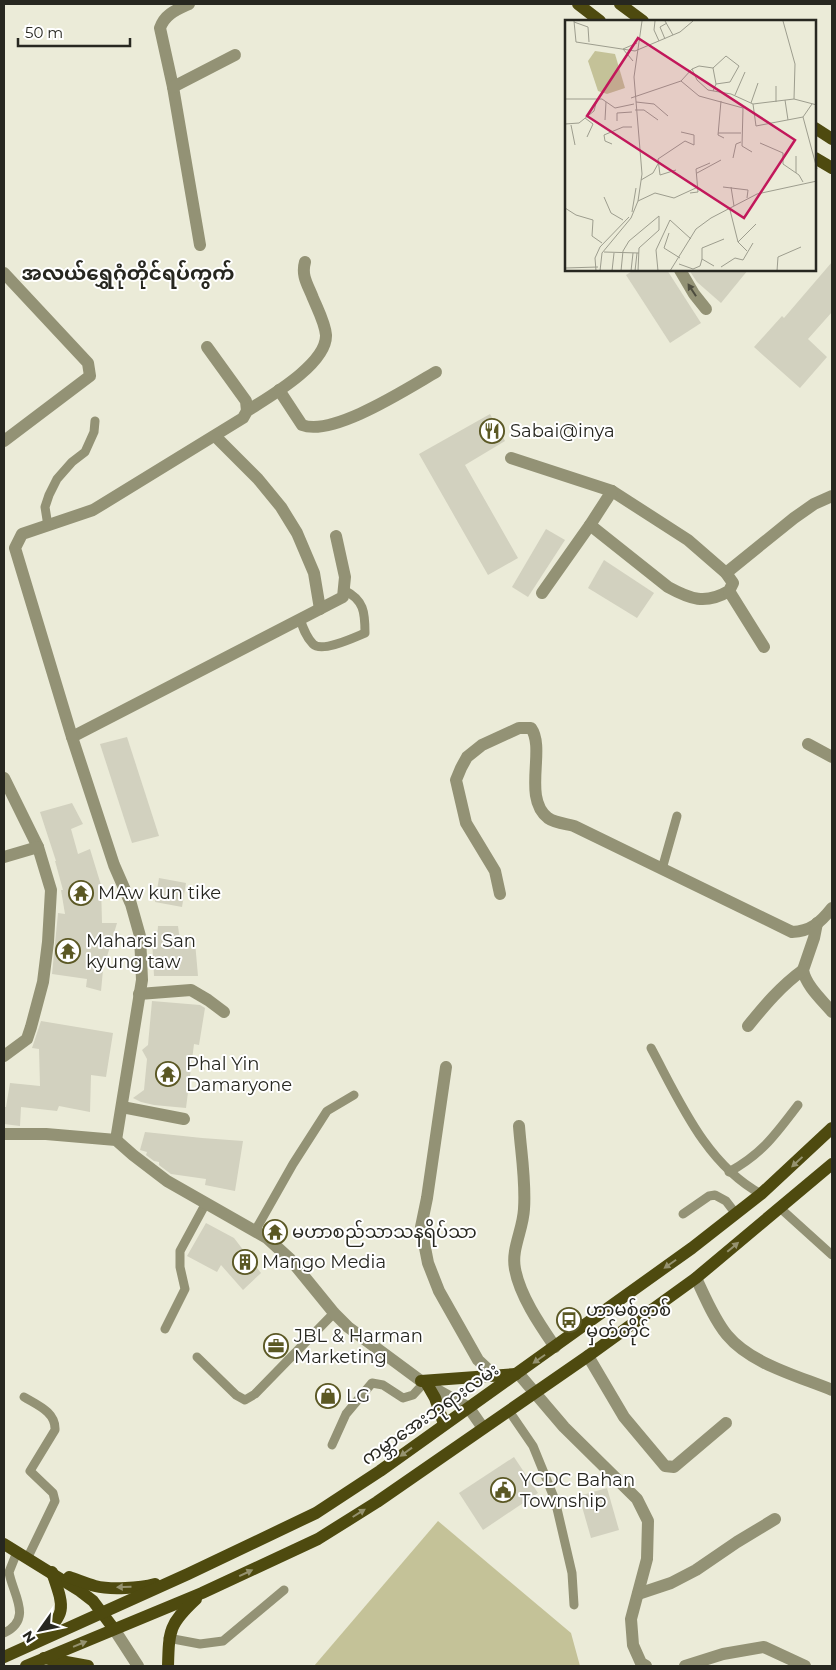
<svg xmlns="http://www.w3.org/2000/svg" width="836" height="1670" font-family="Montserrat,'Noto Sans Myanmar',sans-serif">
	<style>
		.green { fill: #c4c298 }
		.building { fill: #d2d1bf }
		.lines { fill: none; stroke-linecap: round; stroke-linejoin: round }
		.lane { stroke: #939275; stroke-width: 9 }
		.street { stroke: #939275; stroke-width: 12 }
		.primary { stroke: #4e4a0f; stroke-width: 12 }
		.oneway { fill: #4d4c3e }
		.oneway2 { fill: #95926f }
		.labels { text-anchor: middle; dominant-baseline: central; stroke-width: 4; stroke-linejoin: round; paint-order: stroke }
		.poi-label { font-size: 18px; fill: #272720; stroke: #fff; text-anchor: start }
		.street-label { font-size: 18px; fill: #272720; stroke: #fff }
		.quarter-label { font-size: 20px; font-weight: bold; fill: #272720; stroke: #fff }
		.inset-road { fill: none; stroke: #9d9d8e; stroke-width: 1 }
		.view { fill: #c2185b; fill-opacity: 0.15; stroke: #c2185b; stroke-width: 2.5 }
		.inset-edge { fill: none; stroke: #272720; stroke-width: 2.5 }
	</style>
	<rect width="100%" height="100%" fill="#ebebd8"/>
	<path class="green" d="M438,1521L571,1633L580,1666H314Z"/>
	<g class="building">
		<path d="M832,262V312L808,339L827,357L800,388L754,347L782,316L784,318Z"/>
		<path d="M634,270H667L701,323L670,343L626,275Z"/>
		<path d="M689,270H748L721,303L697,282Z"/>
		<path d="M490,414L505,441L465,465L518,558L488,575L419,454Z"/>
		<path d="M546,529L565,540L528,597L512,587Z"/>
		<path d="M604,560L654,593L637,618L588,588Z"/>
		<path d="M127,737L159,836L132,843L100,744Z"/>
		<path d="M72,803L83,824L71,829L78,854L90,849L101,885L102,923H117L103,970L101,991L86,987L87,979L52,974L58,913L65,914L61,890H63L55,861H56L40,812Z"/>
		<path d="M159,878L186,883L182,907L155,902Z"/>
		<path d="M158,926H178L180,941L195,942L198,976H154L152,939L157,938Z"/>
		<path d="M152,1001L200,1005L205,1008L199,1045L194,1044L186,1108L154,1105L141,1102L133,1098L144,1090L147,1059L142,1050L148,1045Z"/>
		<path d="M41,1021L113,1033L106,1077L91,1075L90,1112L59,1106L57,1111L21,1107L20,1126L4,1124V1107H6L10,1083L40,1086L39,1049L32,1048Z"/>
		<path d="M145,1132L202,1138L243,1141L235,1191L205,1185L206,1179L171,1174L159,1165V1162L154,1161L146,1155L147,1152L140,1150Z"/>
		<path d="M206,1223L234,1238L261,1273L243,1290L221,1265L217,1272L187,1256Z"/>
		<path d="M514,1457L538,1493L483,1530L459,1493Z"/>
		<path d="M607,1488L619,1530L591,1538L579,1496Z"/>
	</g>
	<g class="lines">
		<g class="lane">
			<path d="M48,526L45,507L49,495L57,479L72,462L85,452L94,432L95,421"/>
			<path d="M300,619C303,628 306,637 313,644C322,653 355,637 365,633C365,612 364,600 344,590"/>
			<path d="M662,869L677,816"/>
			<path d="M651,1048C680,1102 706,1164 761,1194"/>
			<path d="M729,1172C763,1153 775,1135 798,1105"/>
			<path d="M780,1208L832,1255"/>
			<path d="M683,1214L709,1196L715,1195L726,1201L736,1214"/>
			<path d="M255,1231L293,1164L327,1111L354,1095"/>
			<path d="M165,1329L185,1289L180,1267V1251L206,1203"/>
			<path d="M197,1357L236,1395L245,1400L255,1394L334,1313"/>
			<path d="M24,1397C37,1405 56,1412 55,1430L30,1471L53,1493L55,1501L27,1559"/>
			<path d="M509,1411L533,1446L555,1500L572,1573L574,1605"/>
			<path d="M332,1445L346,1414L372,1383L383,1385L403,1398L413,1395L424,1383"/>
			<path d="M4,1633C34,1619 12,1593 9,1572L17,1552"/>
			<path d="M168,1638L200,1644L223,1641L284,1590"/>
		</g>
		<g class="street">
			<path d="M189,4C176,10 165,14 160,28L173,87L200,245"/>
			<path d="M173,87L235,55"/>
			<path d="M680,270L694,294L706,309"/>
			<path d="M4,273L88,363L90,376L4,441"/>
			<path d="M207,347L246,401L247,411"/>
			<path d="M279,390L302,425C333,437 408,388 436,372"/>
			<path d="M215,436L258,479L281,507L297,533L314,573L320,609"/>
			<path d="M511,458L612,491L688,540L726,573L733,583L729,591C705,605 690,599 668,587L590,525"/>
			<path d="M726,573L794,518L814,504L832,496"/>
			<path d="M729,591L764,647"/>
			<path d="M542,593L590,525L612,491"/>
			<path d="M72,737L343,597L345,577L336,536"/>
			<path d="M808,744L832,757"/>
			<path d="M4,778L38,847L51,890L48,942L43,982L31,1027L27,1039L4,1056"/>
			<path d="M4,857L38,847"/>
			<path d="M500,894L495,871L466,823L456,780L461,768L467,757L482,745L519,728H531C546,749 522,798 548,818C555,823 567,824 574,826L792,932C811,931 820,923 832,908"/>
			<path d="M817,923L814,938L803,970C806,986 822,1000 832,1012"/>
			<path d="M139,994L191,990L208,1000L224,1012"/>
			<path d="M748,1026C765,1005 781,986 803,970"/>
			<path d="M446,1067L427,1198L421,1227L428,1263L439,1291L478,1360L495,1376"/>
			<path d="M122,1107L184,1119"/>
			<path d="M519,1126C521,1153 526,1181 524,1209C523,1230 511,1249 515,1269C520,1296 540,1325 555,1347"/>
			<path d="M4,1134H46L116,1140L133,1155L167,1181L267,1238L290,1259L334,1313L348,1327L421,1381L469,1408L483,1428"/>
			<path d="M116,1140L142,980L140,936L131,904L114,865L72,737L15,548L22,534L93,510L243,418L247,411C269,397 327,364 326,335C325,323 318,310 313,298C308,285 301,276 305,262"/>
			<path d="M696,1278C705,1297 714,1319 727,1335C751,1364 798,1376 832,1390"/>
			<path d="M588,1356L624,1417L665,1466L674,1467L726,1423"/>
			<path d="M518,1373L564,1427L637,1499L648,1521L647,1559L631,1619L633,1645L641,1663L646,1666"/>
			<path d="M638,1594L671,1583L696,1570L737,1542L775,1519"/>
			<path d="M114,1629L138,1666"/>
			<path d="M685,1666L723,1654L764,1647L805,1666"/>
		</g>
		<g class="primary">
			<path d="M578,4L600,21"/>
			<path d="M620,4L643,21"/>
			<path d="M815,128L832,139"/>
			<path d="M815,158L832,168"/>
			<path d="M421,1381L516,1374"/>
			<path d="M427,1384L435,1398L444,1424"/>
			<path d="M4,1544L80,1591L93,1601L114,1629"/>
			<path d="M69,1577C78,1580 87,1584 95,1586C111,1590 140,1588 155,1584"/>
			<path d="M39,1637C69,1614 63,1605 52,1572"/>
			<path d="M4,1657L188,1574L316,1513L380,1471L692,1248L761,1194L832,1128"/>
			<path d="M44,1658L88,1666"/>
			<path d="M26,1666L202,1593L318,1539L377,1502L588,1356L696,1278L832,1164"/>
			<path d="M168,1666C169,1630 169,1624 196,1599"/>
		</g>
	</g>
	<defs><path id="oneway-solid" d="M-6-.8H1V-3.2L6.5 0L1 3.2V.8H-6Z" transform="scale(1.25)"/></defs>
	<use class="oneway" href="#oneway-solid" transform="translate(692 290) rotate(-123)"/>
	<g class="oneway2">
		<use href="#oneway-solid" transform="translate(797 1162) rotate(137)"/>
		<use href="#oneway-solid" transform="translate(733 1247) rotate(-40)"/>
		<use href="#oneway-solid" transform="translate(670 1264) rotate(145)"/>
		<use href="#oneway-solid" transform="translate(539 1359) rotate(145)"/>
		<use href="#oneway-solid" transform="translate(406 1452) rotate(144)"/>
		<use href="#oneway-solid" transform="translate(359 1513) rotate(-32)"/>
		<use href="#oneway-solid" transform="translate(246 1573) rotate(-25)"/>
		<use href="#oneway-solid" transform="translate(124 1587) rotate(178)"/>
		<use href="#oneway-solid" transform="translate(80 1644) rotate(-22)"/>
	</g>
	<defs>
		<symbol id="restaurant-ring" viewBox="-11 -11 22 22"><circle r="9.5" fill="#fff" stroke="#5b5824" stroke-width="1.5"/><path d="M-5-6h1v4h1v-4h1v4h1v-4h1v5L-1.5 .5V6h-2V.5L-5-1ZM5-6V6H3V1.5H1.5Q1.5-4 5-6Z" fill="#5b5824"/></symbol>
		<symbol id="temple-ring" viewBox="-11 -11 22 22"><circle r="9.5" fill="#fff" stroke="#5b5824" stroke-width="1.5"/><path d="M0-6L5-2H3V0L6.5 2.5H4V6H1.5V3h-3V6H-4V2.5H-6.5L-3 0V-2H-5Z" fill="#5b5824"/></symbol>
		<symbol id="building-ring" viewBox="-11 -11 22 22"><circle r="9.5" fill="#fff" stroke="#5b5824" stroke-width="1.5"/><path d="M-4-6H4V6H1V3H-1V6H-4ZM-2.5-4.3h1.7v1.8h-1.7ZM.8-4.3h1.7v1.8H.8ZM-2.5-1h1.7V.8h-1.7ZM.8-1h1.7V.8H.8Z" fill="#5b5824"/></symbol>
		<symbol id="bus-ring" viewBox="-11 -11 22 22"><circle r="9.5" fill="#fff" stroke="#5b5824" stroke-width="1.5"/><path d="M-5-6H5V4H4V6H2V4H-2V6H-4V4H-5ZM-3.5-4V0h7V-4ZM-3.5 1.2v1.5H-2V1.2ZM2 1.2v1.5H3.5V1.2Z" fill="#5b5824"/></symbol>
		<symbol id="office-ring" viewBox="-11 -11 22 22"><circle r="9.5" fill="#fff" stroke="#5b5824" stroke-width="1.5"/><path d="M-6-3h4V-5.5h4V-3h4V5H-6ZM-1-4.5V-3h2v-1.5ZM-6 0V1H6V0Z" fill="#5b5824"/></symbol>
		<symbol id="shop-ring" viewBox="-11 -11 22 22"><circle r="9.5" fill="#fff" stroke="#5b5824" stroke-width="1.5"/><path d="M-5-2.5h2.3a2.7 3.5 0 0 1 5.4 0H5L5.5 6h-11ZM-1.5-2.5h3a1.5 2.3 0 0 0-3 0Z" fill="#5b5824"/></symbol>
		<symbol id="civic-ring" viewBox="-11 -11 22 22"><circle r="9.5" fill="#fff" stroke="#5b5824" stroke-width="1.5"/><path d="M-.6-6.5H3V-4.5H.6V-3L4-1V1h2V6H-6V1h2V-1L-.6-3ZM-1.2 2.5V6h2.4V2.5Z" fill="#5b5824"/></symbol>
	</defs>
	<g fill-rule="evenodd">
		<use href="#restaurant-ring" x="478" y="417" width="28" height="28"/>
		<use href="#temple-ring" x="67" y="879" width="28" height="28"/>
		<use href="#temple-ring" x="54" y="937" width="28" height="28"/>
		<use href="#temple-ring" x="154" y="1060" width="28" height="28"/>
		<use href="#temple-ring" x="261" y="1218" width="28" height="28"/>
		<use href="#building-ring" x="231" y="1248" width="28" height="28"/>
		<use href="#bus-ring" x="555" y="1306" width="28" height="28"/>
		<use href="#office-ring" x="262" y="1332" width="28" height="28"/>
		<use href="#shop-ring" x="314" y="1382" width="28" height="28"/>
		<use href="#civic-ring" x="489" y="1476" width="28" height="28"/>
	</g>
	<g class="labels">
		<g class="poi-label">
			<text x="510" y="431">Sabai@inya</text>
			<text x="98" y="893">MAw kun tike</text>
			<text x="86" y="941">Maharsi San<tspan x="86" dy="21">kyung taw</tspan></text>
			<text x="186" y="1064">Phal Yin<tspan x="186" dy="21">Damaryone</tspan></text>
			<text x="292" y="1232">မဟာစည်သာသနရိပ်သာ</text>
			<text x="262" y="1262">Mango Media</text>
			<text x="586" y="1310">ဟာမစ်တစ်<tspan x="586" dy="21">မှတ်တိုင်</tspan></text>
			<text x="294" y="1336">JBL &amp; Harman<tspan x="294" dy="21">Marketing</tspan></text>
			<text x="346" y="1396">LG</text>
			<text x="520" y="1480">YCDC Bahan<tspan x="520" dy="21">Township</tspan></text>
		</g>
		<g class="street-label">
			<text transform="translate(430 1414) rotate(-35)">ကမ္ဘာအေးဘုရားလမ်း</text>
		</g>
		<g class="quarter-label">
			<text x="128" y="273">အလယ်ရွှေဂုံတိုင်ရပ်ကွက်</text>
		</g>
	</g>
	<g transform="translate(565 20)">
		<rect width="251" height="251" fill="#ebebd8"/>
		<path d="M30,31L50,34L60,68L42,74L33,71L23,41Z" fill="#c4c298"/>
		<path class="inset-road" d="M9,1L11,22L70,31M90,1L89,10L94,21M100,1L108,15M218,1L230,44L229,79M9,2L23,7L24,22M100,19L95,7L102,3M58,29L68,41M58,29L72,23M70,31L115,12L128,1M127,49L134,46L148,48M116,61L134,76L178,88L177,126L187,132M148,71L151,64L148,48L161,36L174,46L165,62L151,64M170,75L180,52M66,78L116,61L127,49L132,60L143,70L166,74L188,84L229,79L252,85M0,79H37L50,88L69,84M220,80L223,100M156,81L153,115L159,118M71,82L89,84L103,96M211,82V66M186,83L193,63M188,84L191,106L238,97L247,84M70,90H79L93,100M238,97L252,149M20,98L28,104L22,117M40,100L41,82M52,101V93L67,92M0,104L14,103L29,91L32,79M6,105L10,125M153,113H176M195,123L218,133V144L234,155L238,162M47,124L40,121L39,115L58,107H67M231,136V153M168,138L171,124L176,122M111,150L95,155L93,139L120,121L129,125V115L116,112M132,153L156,140M76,160L88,153L94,142M158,167L183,170L182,178M166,167L169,186M125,173L133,172L131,149L145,143M39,177L46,193L58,200M73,181L90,173L109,178L133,167M0,188L11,195L28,200L27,216L37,223M165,190L173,222L182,231M67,192L71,168M104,213L99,228L115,238M173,222L191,204M39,232L74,233M114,244L128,249L135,246L137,239M149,246L137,239V228L159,219M156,247L170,238L178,240L188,223M0,248L33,247M31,251L30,238L35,227L64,197M35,251L37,233L66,198L73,181L77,154L69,57L77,1M47,251L49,233M56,251L58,231L64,221L94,196V210L74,228L73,251M66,251L68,233M70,251L72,233M93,251L91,230L105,200L126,219M105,251L131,209L146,198L192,174L252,161M212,251L213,237L236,227"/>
		<path class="view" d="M73,18L230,120L179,198L22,96Z"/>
		<rect width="251" height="251" class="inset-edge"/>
	</g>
	<rect width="836" height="1670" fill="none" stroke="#272720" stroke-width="10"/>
	<g transform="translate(40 1630) rotate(237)" stroke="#ffffff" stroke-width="4" paint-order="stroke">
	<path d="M0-4L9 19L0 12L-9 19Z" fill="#272720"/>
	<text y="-8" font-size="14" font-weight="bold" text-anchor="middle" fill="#272720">N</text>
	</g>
	<path d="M18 38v8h112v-8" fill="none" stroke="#272720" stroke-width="2.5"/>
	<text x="25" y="38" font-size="15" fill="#272720" stroke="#ffffff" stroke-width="4" paint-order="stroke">50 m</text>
</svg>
